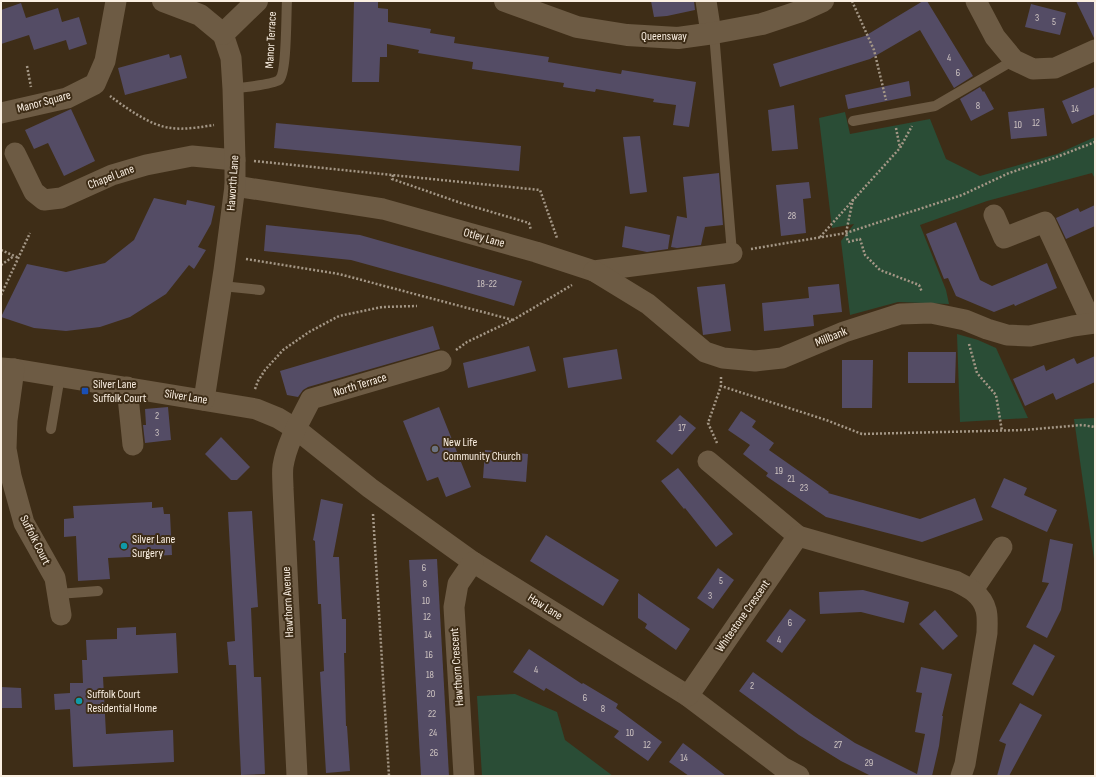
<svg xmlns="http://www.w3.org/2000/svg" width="1096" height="777" font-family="'Sofia Sans Condensed',sans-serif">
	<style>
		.green { fill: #2a4d36 }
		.building { fill: #544c65 }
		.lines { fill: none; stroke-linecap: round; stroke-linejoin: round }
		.path { stroke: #a49786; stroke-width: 2.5; stroke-dasharray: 2 2; stroke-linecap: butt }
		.service { stroke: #6d5b44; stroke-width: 10 }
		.minor { stroke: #6d5b44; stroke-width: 21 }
		.tertiary { stroke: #6d5b44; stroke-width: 22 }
		.transit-dot { fill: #1a4fb4; stroke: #3e2d17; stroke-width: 1.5 }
		.worship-dot { fill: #6b7280; stroke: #3e2d17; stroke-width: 1.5 }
		.culture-dot { fill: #0f9aa8; stroke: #3e2d17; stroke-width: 1.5 }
		.labels { text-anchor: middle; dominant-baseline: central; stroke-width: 4; stroke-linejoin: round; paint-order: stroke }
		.number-label { font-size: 10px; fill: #d0c6c3 }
		.street-label { font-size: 12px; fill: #faefe2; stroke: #3e2d17 }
		.poi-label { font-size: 12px; fill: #faefe2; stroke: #3e2d17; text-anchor: start }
	</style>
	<rect width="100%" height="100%" fill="#3e2d17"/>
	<g class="green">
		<path d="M845,112L850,134L930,119L946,159L980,176L1057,154L1095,137V176L1094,177L1092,173L987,201L920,225L946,290L949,304L898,302L850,315L841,241L854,224L832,228L819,118Z"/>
		<path d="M957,334L978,340L996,348L1028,418L960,422Z"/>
		<path d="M1095,418V566L1074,419Z"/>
		<path d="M515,694L557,712L565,740L613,776H482L477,696Z"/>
	</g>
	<g class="building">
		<path d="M354,1H378V8L388,9V22L431,29L430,33L455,37L454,43L549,57L548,62L621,74L622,70L696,82L689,127L673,125L676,105L653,102L654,99L596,89L595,92L563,87L564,83L472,69L473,62L418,53L419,50L387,44V57H380L379,82H352Z"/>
		<path d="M651,1H694L695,10L667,16L654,17Z"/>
		<path d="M923,1H927L973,76L954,88L920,30L870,59L780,87L773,64L865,36Z"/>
		<path d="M1076,1H1095V38H1094Z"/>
		<path d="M21,3L26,18L58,8L62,22L79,17L87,44L69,50L66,40L34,50L29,35L1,44V10Z"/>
		<path d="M1031,4L1066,13L1060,35L1025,27Z"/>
		<path d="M169,54L170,58L181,55L187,78L125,95L118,68Z"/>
		<path d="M909,81L911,96L848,109L845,95Z"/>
		<path d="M980,87L983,92L984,91L994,109L971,121L960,99Z"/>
		<path d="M1095,87V114L1072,124L1062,101Z"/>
		<path d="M794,105L798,149L772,151L768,110Z"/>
		<path d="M1044,108L1047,136L1011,139L1008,112Z"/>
		<path d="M71,109L95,161L64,176L48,143L34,149L25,130Z"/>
		<path d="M276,123L521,146L519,171L274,148Z"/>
		<path d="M640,136L647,192L630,194L623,137Z"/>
		<path d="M719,173L723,225L705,227L701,245L677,248L671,247L677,216L687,218L683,177Z"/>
		<path d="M809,182L811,198L803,199L806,233L781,236L776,185Z"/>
		<path d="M154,198L186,205L187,200L215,206L211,224L198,247L206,250L194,269L189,265L166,294L130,317L100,327L66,331L34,328L1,317L27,264L66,272L105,263L134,240Z"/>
		<path d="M1095,205V226L1066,239L1056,218L1078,208L1080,212Z"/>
		<path d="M956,222L980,280L992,286L1047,263L1057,288L1015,306L1014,304L994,312L956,296L948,278L944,279L926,234Z"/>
		<path d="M266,225L360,235L522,281L514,306L438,284L351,260L264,251Z"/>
		<path d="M625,226L670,235L668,249L647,252L622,247Z"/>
		<path d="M725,284L731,331L703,335L697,287Z"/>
		<path d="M839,284L842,312L813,315L814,326L764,331L762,303L809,298L808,287Z"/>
		<path d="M433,326L440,349L308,387L303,390L298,397L287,395L280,371Z"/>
		<path d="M529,346L536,371L468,388L463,363Z"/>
		<path d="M617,349L622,379L568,388L563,358Z"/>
		<path d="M908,352H956L955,383H908Z"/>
		<path d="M1095,356V382L1056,400L1053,393L1025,406L1013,379L1044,365L1046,371L1074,358L1077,364Z"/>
		<path d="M842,360H873L872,408H842Z"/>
		<path d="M168,407L171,440L145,443L143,425H146L145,409Z"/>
		<path d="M439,407L471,487L446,497L438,477L427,481L403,421Z"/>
		<path d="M741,411L756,421L752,427L774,443L769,450L816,483L829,492L828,493L920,519L975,498L983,520L922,542L826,517L766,476L768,473L743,454L750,445L728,430Z"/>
		<path d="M680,415L696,428L672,455L656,441Z"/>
		<path d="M221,437L250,467L237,480H231L205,454Z"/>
		<path d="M485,450L528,454L526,482L483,478Z"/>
		<path d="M678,468L733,534L716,547L685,508L684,509L661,481Z"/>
		<path d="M1004,478L1027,488L1024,495L1057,510L1047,532L991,507Z"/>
		<path d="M321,499L343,504L333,557H339L342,619H346V653H344L346,726H347L350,771L326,773L320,672L324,671L321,604H318L315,541L313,540Z"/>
		<path d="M152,502V508L163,507L164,514H170L172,555L108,558L110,579L78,581L76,536L64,537V519L74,518L73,506Z"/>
		<path d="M252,511L258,607L251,608L254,677H261L265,774L241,775L236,665H229L227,642L235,641L228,512Z"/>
		<path d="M546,535L619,580L603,606L530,561Z"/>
		<path d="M1050,539L1073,544L1061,610L1047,638L1026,627L1049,583L1042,582Z"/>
		<path d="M437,559L449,776H421L409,560Z"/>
		<path d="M718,568L734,580L713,609L697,598Z"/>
		<path d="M863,590L909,602L904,623L861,612L820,614L819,592Z"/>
		<path d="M638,593L690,629L676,650L645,628L647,624L638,618Z"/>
		<path d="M790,609L806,620L782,653L766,641Z"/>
		<path d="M935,610L958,636L943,650L919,624Z"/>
		<path d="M136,627V635L176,633L178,673L103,677L106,734L173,730L174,762L73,767L70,709L55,710L54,694L70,693V683H83L82,660H87L86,640L117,639V628Z"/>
		<path d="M1034,644L1055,656L1033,696L1012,684Z"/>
		<path d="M529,649L582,684L583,683L618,704L616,708L662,742L648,761L614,737L619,731L546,688L544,691L513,672Z"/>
		<path d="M921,667L952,674L942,716H943L939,746L932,776H871L841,761L799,735L739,691L753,672L814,716L855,743L917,774L925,734L915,732L922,693L916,692Z"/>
		<path d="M1,687L21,688L22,708H1Z"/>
		<path d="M1020,703L1042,715L1009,776H997L1006,744L999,741Z"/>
		<path d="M683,743L699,755L726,776H689L669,762Z"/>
	</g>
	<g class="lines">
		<g class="path">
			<path d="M852,1L874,50L886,100"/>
			<path d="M27,66L31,87"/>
			<path d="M110,96C126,108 151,126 171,128C184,130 201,127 214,125"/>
			<path d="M896,128L900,148"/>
			<path d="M254,161L540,190L557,238"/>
			<path d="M393,175L392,179L461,203L529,223L531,230"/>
			<path d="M853,199L846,233L848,242L860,239L865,255L880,270L919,285L922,292"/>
			<path d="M820,237L900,148L912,126"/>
			<path d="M751,249L846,233L962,195L1009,173L1054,158L1095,142"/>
			<path d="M1,250L19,258"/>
			<path d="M246,259L339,274L513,320"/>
			<path d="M1,265L14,256"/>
			<path d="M1,295L30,233"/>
			<path d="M969,344L977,373L996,395L1002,431"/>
			<path d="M456,350L467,342L513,320L572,285"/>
			<path d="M721,377V386L826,420L862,434L1024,430L1082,425L1095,427"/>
			<path d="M255,389L258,381L265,370L283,350L309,332L339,316L382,307L417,306"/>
			<path d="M717,443L708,423L721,386"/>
			<path d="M373,514L389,776"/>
		</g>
		<g class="service">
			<path d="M714,33L732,253"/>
			<path d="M233,89C243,87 272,85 279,80C287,74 286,14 287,1"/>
			<path d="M853,121L935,106L1014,60"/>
			<path d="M222,286L260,290"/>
			<path d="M51,429L60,376"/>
			<path d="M58,594L98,591"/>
		</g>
		<g class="minor">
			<path d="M706,1L711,33"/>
			<path d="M976,1L995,37L1014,60L1033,69L1055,68L1095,50"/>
			<path d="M1,113L67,98L95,84L105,61L116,1"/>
			<path d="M15,153L34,192L44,200L61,198L112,175L146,165L192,156L235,160"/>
			<path d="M235,186L383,209L536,252L594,271L732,253"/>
			<path d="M994,215L1004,238L1045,222L1092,323"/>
			<path d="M594,271L648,304L705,352L723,358L755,361L782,358L844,332L900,314L931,313L965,320L987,329L1007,335L1030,336L1073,326L1095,323"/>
			<path d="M1,368L14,369L256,409L278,418L296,429L370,488L473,562L688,696L782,767L799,776"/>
			<path d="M14,369L7,420L6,449L11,476L24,523L55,578L61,615"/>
			<path d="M127,387L133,445"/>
			<path d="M204,400L224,270L235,186V160L233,89L231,58L223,34"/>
			<path d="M708,461L798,536"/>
			<path d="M973,590L1002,547"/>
			<path d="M688,696L798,536L955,581C969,588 982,594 986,610C988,617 987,626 987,633L965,764L961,776"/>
			<path d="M297,776L283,488C283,481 282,473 283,466C287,442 300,421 311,399L441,361"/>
			<path d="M464,776L454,607L458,584L473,562"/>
		</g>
		<g class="tertiary">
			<path d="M163,1L200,15L223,34L257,1"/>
			<path d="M505,1L577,27L627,35L678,38L714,33L762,24L801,11L823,1"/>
		</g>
	</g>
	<rect class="transit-dot" x="81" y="387" width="8" height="8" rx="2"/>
	<circle class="worship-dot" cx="435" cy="449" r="4"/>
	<g class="culture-dot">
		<circle cx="124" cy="546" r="4"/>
		<circle cx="79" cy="701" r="4"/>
	</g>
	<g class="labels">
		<g class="number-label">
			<text x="1037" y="18">3</text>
			<text x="1054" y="22">5</text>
			<text x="949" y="58">4</text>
			<text x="958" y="73">6</text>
			<text x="978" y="106">8</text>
			<text x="1075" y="109">14</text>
			<text x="1036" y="123">12</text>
			<text x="1018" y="125">10</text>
			<text x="792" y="216">28</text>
			<text x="487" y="284">18-22</text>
			<text x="157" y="416">2</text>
			<text x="682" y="428">17</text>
			<text x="157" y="433">3</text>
			<text x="779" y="471">19</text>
			<text x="791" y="479">21</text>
			<text x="804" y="488">23</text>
			<text x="424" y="568">6</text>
			<text x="721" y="581">5</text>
			<text x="425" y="584">8</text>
			<text x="710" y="596">3</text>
			<text x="426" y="601">10</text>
			<text x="427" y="617">12</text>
			<text x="790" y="623">6</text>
			<text x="428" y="635">14</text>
			<text x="779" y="640">4</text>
			<text x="429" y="655">16</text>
			<text x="536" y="670">4</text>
			<text x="430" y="675">18</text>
			<text x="752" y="686">2</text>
			<text x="431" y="694">20</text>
			<text x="585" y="698">6</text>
			<text x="603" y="709">8</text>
			<text x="432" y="714">22</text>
			<text x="433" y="733">24</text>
			<text x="630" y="733">10</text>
			<text x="647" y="745">12</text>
			<text x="838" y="745">27</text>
			<text x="434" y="753">26</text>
			<text x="684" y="758">14</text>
			<text x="869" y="763">29</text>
		</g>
		<g class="street-label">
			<text x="664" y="36">Queensway</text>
			<text transform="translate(271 40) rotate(-87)">Manor Terrace</text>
			<text transform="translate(44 102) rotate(-15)">Manor Square</text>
			<text transform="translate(111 177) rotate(-21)">Chapel Lane</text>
			<text transform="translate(233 183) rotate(-86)">Haworth Lane</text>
			<text transform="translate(484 238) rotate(16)">Otley Lane</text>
			<text transform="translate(831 337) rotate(-22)">Millbank</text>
			<text transform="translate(360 385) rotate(-17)">North Terrace</text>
			<text transform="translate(186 397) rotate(9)">Silver Lane</text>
			<text transform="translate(35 540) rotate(63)">Suffolk Court</text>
			<text transform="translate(288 602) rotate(-93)">Hawthorn Avenue</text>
			<text transform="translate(545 607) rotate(32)">Haw Lane</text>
			<text transform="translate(743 616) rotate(-55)">Whitestone Crescent</text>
			<text transform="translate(457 667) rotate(-94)">Hawthorn Crescent</text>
		</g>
		<g class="poi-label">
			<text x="93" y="384">Silver Lane<tspan x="93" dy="14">Suffolk Court</tspan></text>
			<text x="443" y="442">New Life<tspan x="443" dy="14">Community Church</tspan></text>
			<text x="132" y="539">Silver Lane<tspan x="132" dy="14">Surgery</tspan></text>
			<text x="87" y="694">Suffolk Court<tspan x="87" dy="14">Residential Home</tspan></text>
		</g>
	</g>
	<rect width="1096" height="777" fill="none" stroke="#faefe2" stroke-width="4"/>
</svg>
